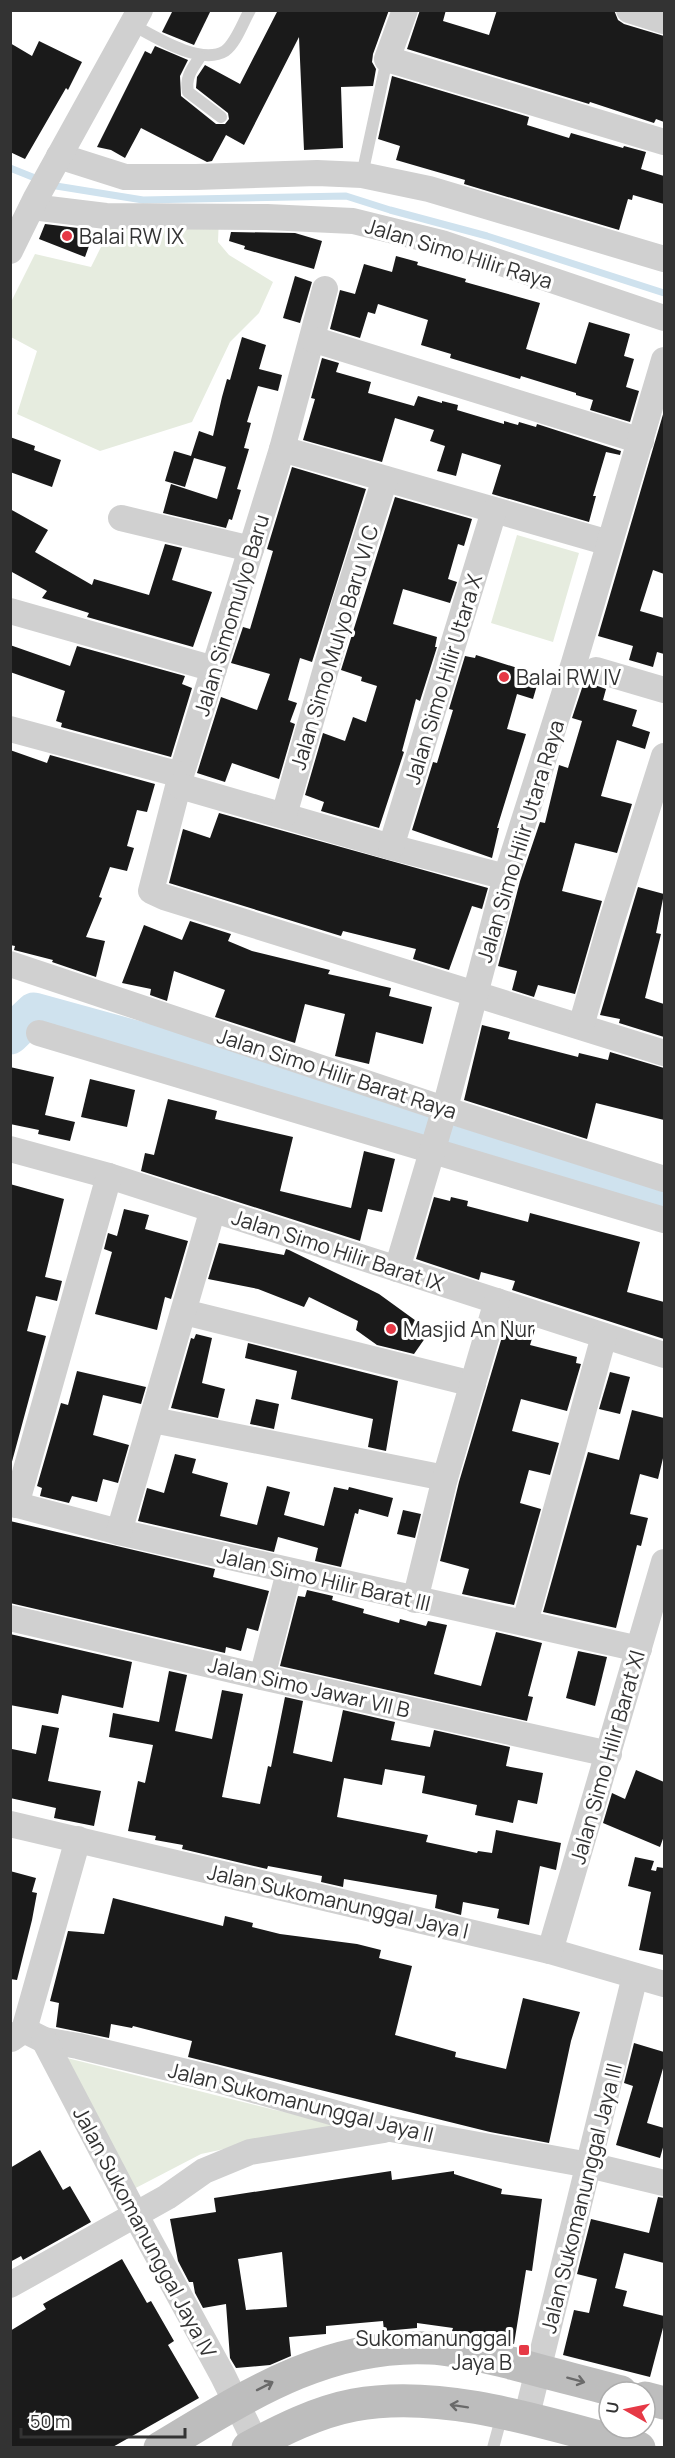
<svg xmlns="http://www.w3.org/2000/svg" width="675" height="2458" font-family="Manrope,sans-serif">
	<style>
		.green { fill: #e6ecdf }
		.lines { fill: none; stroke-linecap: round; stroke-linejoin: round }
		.stream { stroke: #cfe2ee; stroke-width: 7 }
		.river { stroke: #cfe2ee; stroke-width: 39 }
		.building { fill: #1a1a1a; fill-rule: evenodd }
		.service { stroke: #d0d0d0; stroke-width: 12 }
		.minor { stroke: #d0d0d0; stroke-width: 26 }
		.secondary { stroke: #bdbdbd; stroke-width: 33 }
		.oneway { stroke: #6a6a6a }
		.poi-dot { fill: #e63946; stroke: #fff; stroke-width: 2 }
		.labels { text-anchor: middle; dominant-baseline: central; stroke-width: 6; stroke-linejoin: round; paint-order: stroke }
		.poi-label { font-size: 21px; fill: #333; stroke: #fff; text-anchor: start }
		.street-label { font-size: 21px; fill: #333; stroke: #fff }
	</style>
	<rect width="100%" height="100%" fill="#fff"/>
	<g class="green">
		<path d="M116,217H219L218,242L229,255L273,282L259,313L230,342L192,422L100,451L17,414L37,351L11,337L10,304L35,254L91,267Z"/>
		<path d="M517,535L579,553L553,642L491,623Z"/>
		<path d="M67,2058L275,2110L343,2122L345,2130L308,2131L201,2154L128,2192Z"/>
	</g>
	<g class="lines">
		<g class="stream">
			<path d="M10,168L40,180"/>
			<path d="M50,185L143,200L346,196L390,210L487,236L664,293"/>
		</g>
		<path class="river" d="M10,1035L34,1012L342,1097L664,1209"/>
	</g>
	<g class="building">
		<path d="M173,10H211L194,45L162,32Z"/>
		<path d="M278,10H389L373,54L372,62L376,69L373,86L341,87L343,148L304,150L299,37L244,145L226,135L212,161L207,162L141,128L125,158L111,150L97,147L145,51L151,54L155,46L188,60L180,76L181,96L216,124H225L229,119L228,113L196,88L197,77L205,65L240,84Z"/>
		<path d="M420,10H446L443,21L489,35L497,10H614L618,20L624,24L664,36V122L656,119L654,123L590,102L589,104L407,49Z"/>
		<path d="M39,41L82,62L68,90L66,88L25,159L10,152V43L32,56Z"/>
		<path d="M392,76L529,117L527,125L569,138L571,133L623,148L624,146L646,152L641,169L664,176V204L633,195L632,200L628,199L619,230L464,184L465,180L396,160L400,146L378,139Z"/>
		<path d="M45,224L86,229L94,232L85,257L39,239Z"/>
		<path d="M231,232L295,233L322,241L314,269L244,249L245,246L229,241Z"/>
		<path d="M396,256L418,262L417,265L466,279L465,282L540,303L526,349L576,364L589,322L630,334L624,356L634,359L626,387L639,391L630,422L590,410L593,400L576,395V393L521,376L520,379L450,358L451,354L421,345L428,320L378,304L375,314L368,312L360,338L330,329L340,290L355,294L364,264L392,272Z"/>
		<path d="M295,276L312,282L300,323L283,318Z"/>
		<path d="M242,337L266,345L259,369L282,375L278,391L258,386L247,422L251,423L244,448L249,449L237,489L241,490L232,520L229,519L226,528L163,513L171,484L217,499L226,467L194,458L185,487L165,481L174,451L191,456L199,431L213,436L222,397L227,379L230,380Z"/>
		<path d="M322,358L339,363L336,372L371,382L368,393L414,406L418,396L442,403V401L458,405L457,410L504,424V421L518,425L519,422L536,427L537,424L621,451L620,455L606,452L593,496H596L589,522L492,494L501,465L462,453L456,476L437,471L445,446L430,441L434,430L395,418L382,462L303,440L315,399L311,398Z"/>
		<path d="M664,411V574L653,570L640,611L664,618V654L657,652L653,667L629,660L633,646L598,636Z"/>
		<path d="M10,437L35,446L34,450L61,460L52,487L10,472Z"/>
		<path d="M292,467L366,489L312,662L300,658L288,700L297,703L290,722L295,724L279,779L232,763L225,782L197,773L221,697L257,710L270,674L231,663L243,627L250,629L273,551L267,549Z"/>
		<path d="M395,497L472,519L464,546L458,544L448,579L457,582L450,603L403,589L393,624L437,637L435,647H437L420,701L416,699L402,751L404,752L379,828L321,811L324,802L305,795L323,733L345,741L353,717L366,722L377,686L361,681L362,677L341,670Z"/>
		<path d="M10,509L48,530L35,552L92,585L94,579L149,595L165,544L182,548L172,580L212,592L193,647L87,617L89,613L42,598L47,591L10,571Z"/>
		<path d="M10,645L70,666L77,646L185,676L182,684L192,688L171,757L61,727L62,723L56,721L65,691L10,672Z"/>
		<path d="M476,655L540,675L533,699L517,694L507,729L526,734L497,828H499L492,858L412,830L433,762L437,763L453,710L449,709L465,656L475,658Z"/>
		<path d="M585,679L592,684L606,689L603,700L637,710L632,726L650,732L645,749L617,740L601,796L632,804L617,853L575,843L562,891L602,901L575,994L538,985L534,997L512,990L517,971L498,966L520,881L540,822L545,823L559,765L568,768L582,721L572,718Z"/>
		<path d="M10,750L47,763L50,755L155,784L147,812L137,810L127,846L134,848L127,871L110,867L99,897L102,898L86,937L105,941L96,977L52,962L53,960L14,950L15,946L10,945Z"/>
		<path d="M219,813L488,888L482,909L472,906L449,970L413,959L416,949L343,931L341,936L169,883L183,829L210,838Z"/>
		<path d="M638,887L664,894L656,933L661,934L645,998L664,1004V1037L619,1023L620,1019L600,1015Z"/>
		<path d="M190,921L231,934L228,941L252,951L330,970L328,974L391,988L389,996L432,1007L423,1044L376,1032L369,1064L335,1056L345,1014L305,1004L295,1043L215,1017L225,990L174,971L167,1001L150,995L151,989L122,983L144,925L182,940Z"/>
		<path d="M482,1025L510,1032L508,1039L578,1057L579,1053L608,1060L610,1052L664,1068V1120L596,1103L587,1139L464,1100Z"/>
		<path d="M10,1067L54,1077L45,1115L75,1122L70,1141L38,1134L39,1130L10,1124Z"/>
		<path d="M90,1079L135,1090L127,1127L81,1117Z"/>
		<path d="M168,1099L217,1111L215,1119L293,1137L280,1191L351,1208L364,1151L395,1159L382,1212L368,1209L360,1241L141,1171L145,1153L154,1155Z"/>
		<path d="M10,1184L64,1199L45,1277L62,1281L57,1301L36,1296L27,1331L46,1336L10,1469Z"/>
		<path d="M434,1197L450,1201L451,1197L468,1201L467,1206L528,1222L530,1213L640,1242L627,1292L664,1302V1339L512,1290L515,1281L481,1272L479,1280L416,1259Z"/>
		<path d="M124,1209L149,1215L145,1229L188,1241L171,1299L165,1297L157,1330L95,1314L112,1252L104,1249L108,1233L117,1236Z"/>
		<path d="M219,1243L284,1255L286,1249L289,1250L379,1294L430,1331L414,1354L377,1345L356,1330L358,1321L309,1297L304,1307L258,1289L208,1279Z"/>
		<path d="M507,1320L535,1329L530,1345L577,1357L576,1363L581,1364L567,1411L521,1399L512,1431L559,1443L550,1475L529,1470L520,1503L541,1509L514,1605L462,1594L469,1569L440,1561L459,1482Z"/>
		<path d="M196,1334L212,1338L202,1383L225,1389L218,1418L171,1408L191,1338L194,1339Z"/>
		<path d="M248,1343L398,1381L386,1451L368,1447L373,1419L291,1399L297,1371L245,1358Z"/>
		<path d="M77,1371L146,1387L141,1404L103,1395L93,1435L129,1445L118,1483L103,1479L97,1502L72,1496L69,1503L40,1496L42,1488L37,1486L61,1403L68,1405Z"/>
		<path d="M610,1372L630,1377L620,1414L599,1409Z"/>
		<path d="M256,1399L279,1404L274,1429L250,1424Z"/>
		<path d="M632,1410L664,1418V1454L658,1479L640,1474L630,1514L648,1518L641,1546L637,1545L616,1628L543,1612L588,1452L619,1460Z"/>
		<path d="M175,1454L196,1459L192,1473L228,1483L220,1516L257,1525L267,1486L290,1492L284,1515L324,1526L334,1487L348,1490L349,1487L393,1498L388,1517L359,1509L358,1514L355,1513L341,1567L315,1561L318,1548L278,1537L274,1552L138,1521L147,1488L164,1493Z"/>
		<path d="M403,1510L421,1514L415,1538L397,1534Z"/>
		<path d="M10,1521L215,1569L213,1577L269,1591L258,1631L247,1628L241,1651L226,1647L225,1653L10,1603Z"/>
		<path d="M307,1590L333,1596L332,1600L364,1609L363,1613L399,1623L400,1619L426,1626L428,1621L447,1625L434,1674L481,1686L496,1632L542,1643L528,1696L533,1697L527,1721L280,1666L298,1596L305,1597Z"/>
		<path d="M10,1634L132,1662L123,1708L62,1695L58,1714L10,1705Z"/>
		<path d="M578,1651L607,1657L595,1706L566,1698Z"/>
		<path d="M169,1671L187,1675L175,1731L212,1739L222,1690L243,1694L222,1797L260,1804L268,1766L271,1767L285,1697L303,1701L293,1753L332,1762L343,1710L395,1722L391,1740L430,1747L434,1730L510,1747L506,1766L543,1773L537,1804L518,1800L513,1823L475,1815L477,1805L422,1793L425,1776L385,1769L382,1785L344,1778L337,1817L428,1835L426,1842L477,1853L478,1851L492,1853L496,1830L561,1843L556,1870L540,1866L529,1925L497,1918L499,1909L463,1902L461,1915L435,1908L437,1895L344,1879L343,1887L321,1882L322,1876L268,1866L267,1869L182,1849L183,1845L155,1840L156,1836L128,1831L138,1781L145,1783L153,1745L109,1737L113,1713L159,1722Z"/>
		<path d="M42,1725L59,1728L48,1781L101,1791L94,1826L54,1818L56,1808L10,1798L12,1749L36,1754Z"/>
		<path d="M636,1770L664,1782V1836L660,1847L603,1823L612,1793L625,1799Z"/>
		<path d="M635,1857L654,1861L651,1870L656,1871L657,1867L664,1868V1955L639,1950L651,1892L628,1886Z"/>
		<path d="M10,1871L36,1878L32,1892L37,1893L32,1920L17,1980L10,1979Z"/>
		<path d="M113,1898L223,1926L225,1916L253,1923L252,1927L280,1934L357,1944L381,1950L379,1958L412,1966L395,2035L456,2052L455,2057L506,2069L523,1998L580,2012L571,2041L549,2143L490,2132L188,2057L192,2041L133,2026L132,2028L111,2024L109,2038L56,2027L59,2003L50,2001L68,1931L104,1934Z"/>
		<path d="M634,2043L664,2052V2065L647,2123L664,2128V2144L660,2158L616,2145L633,2086L624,2083Z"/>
		<path d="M40,2150L63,2190L70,2186L91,2222L23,2260L21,2256L10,2262V2168Z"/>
		<path d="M391,2171L392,2180L454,2171V2174L502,2189L501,2194L542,2199L532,2271L526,2270L514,2344L452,2331L453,2328L417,2323V2328L384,2331L383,2321L326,2326V2334L289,2337L291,2356L270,2365L236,2368L230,2358L226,2304L203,2308L195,2293L193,2282H189L178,2261L170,2219L216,2212L214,2198ZM282,2252L287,2307L246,2310L238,2259Z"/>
		<path d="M658,2197L664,2198V2263L624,2253L615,2288L627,2291L623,2306L664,2316V2324L650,2377L563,2355L574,2310L589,2313L597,2279L577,2274L591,2219L649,2233Z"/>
		<path d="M122,2259L147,2303L151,2301L174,2341L168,2345L199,2398L111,2448H10V2331L46,2309L43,2304Z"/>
	</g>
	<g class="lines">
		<g class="service">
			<path d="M133,25C155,37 201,66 225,51C236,43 243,22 250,10"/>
			<path d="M200,57C192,69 185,77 188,92L221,117"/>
			<path d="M362,175L387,59"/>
			<path d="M493,2448L502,2415"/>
		</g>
		<g class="minor">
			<path d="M405,10L387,59L664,142"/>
			<path d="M629,10L664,21"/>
			<path d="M59,156L125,177H196L317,173L362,175L429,189L664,259"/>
			<path d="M32,207L106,216L267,217L353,221L442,243L664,318"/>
			<path d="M10,251L36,198L140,10"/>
			<path d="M325,289L282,449L181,775L151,891L164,897L664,1053"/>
			<path d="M312,339L641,441"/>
			<path d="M282,449L609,543"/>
			<path d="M121,518L251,549"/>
			<path d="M10,611L214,669"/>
			<path d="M596,670L664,690"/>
			<path d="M10,729L181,775"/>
			<path d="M180,786L391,847L506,877"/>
			<path d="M284,815L344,606L385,479"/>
			<path d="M391,847L494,511"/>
			<path d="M10,964L453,1112L664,1179"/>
			<path d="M581,1026L609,929L664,756"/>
			<path d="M39,1033L664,1220"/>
			<path d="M10,1149L109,1176L664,1355"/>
			<path d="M397,1269L445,1108L506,877L574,663L664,360"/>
			<path d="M184,1312L473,1384"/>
			<path d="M153,1420L445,1478"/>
			<path d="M10,1503L119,1532L639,1649"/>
			<path d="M16,1505L109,1176"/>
			<path d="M119,1532L213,1209"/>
			<path d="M415,1600L445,1478L497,1301"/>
			<path d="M10,1618L262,1677L609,1754"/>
			<path d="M525,1622L604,1336"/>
			<path d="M262,1677L289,1572"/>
			<path d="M10,1824L550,1951L664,1984"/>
			<path d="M550,1951L664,1562"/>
			<path d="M24,2030L44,2040L78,2046L215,2079L391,2129L589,2165L664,2183"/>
			<path d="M11,2039L24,2030L78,1839"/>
			<path d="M44,2040L135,2214L223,2376L256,2443"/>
			<path d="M10,2285L167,2197L204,2171L250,2152L384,2130"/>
			<path d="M526,2419L635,1976"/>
		</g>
		<g class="secondary">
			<path d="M645,2398L664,2403"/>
			<path d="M160,2448C245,2397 326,2343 430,2348C457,2349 485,2357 511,2363C547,2373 584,2382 621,2392"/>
			<path d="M248,2448C281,2430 317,2412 354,2405C444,2388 552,2425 639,2448"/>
		</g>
	</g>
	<defs><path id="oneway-shaft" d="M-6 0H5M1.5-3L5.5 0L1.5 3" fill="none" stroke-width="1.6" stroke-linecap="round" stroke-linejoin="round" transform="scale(1.5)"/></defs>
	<g class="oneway">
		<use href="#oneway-shaft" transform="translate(576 2380) rotate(15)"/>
		<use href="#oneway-shaft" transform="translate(265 2386) rotate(-27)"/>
		<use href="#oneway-shaft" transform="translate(459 2406) rotate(-171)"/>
	</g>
	<g class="poi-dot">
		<circle cx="67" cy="236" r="6"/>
		<circle cx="504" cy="677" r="6"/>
		<circle cx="391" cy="1329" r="6"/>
		<rect x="518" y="2344" width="12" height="12" rx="3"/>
	</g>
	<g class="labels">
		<g class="poi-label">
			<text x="79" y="236">Balai RW IX</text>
			<text x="516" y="677">Balai RW IV</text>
			<text x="403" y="1329">Masjid An Nur</text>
			<text x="512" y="2338" text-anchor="end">Sukomanunggal<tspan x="512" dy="24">Jaya B</tspan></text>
		</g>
		<g class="street-label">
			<text transform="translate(459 253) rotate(17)">Jalan Simo Hilir Raya</text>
			<text transform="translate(231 615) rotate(-73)">Jalan Simomulyo Baru</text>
			<text transform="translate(334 647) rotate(-73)">Jalan Simo Mulyo Baru VI C</text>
			<text transform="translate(443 679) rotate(-73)">Jalan Simo Hilir Utara X</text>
			<text transform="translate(520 841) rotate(-73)">Jalan Simo Hilir Utara Raya</text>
			<text transform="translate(337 1073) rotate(18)">Jalan Simo Hilir Barat Raya</text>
			<text transform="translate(338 1250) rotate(18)">Jalan Simo Hilir Barat IX</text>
			<text transform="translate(324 1579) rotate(13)">Jalan Simo Hilir Barat III</text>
			<text transform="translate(309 1687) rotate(13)">Jalan Simo Jawar VII B</text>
			<text transform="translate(607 1757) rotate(-74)">Jalan Simo Hilir Barat XI</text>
			<text transform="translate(338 1901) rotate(13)">Jalan Sukomanunggal Jaya I</text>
			<text transform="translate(301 2102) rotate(14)">Jalan Sukomanunggal Jaya II</text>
			<text transform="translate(581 2198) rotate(-76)">Jalan Sukomanunggal Jaya III</text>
			<text transform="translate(145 2232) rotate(62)">Jalan Sukomanunggal Jaya IV</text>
		</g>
	</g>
	<rect width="675" height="2458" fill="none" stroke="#333333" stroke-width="24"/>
	<g transform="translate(627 2410) rotate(279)"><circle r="28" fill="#ffffff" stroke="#adadad" stroke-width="1.5"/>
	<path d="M0-4.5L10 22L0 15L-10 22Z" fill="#e63946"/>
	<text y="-9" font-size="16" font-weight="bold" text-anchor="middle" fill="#333333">U</text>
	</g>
	<path d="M21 2428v9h164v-9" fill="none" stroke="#333333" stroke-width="3"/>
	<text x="30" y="2428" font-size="18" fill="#333333" stroke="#ffffff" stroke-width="4.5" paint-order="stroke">50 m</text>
</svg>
